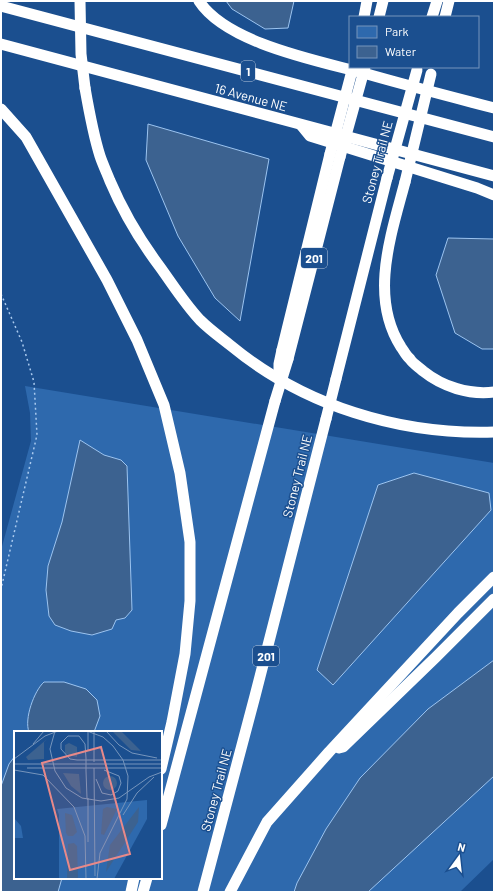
<svg xmlns="http://www.w3.org/2000/svg" width="495" height="893" font-family="Barlow,sans-serif">
	<style>
		.green { fill: #2e69ad; fill-rule: evenodd }
		.water { fill: #3c6290; stroke: #9cc4f0 }
		.lines { fill: none; stroke-linecap: round; stroke-linejoin: round }
		.path { stroke: #a9c9ee; stroke-width: 1.5; stroke-dasharray: 2 3; stroke-linecap: butt }
		.highway { stroke: #fff; stroke-width: 11 }
		.highway-bridge { stroke: #fff; stroke-width: 11 }
		.labels { text-anchor: middle; dominant-baseline: central; stroke-width: 3; stroke-linejoin: round; paint-order: stroke }
		.shield { fill: #1b4f8f; stroke: #bbcadd; stroke-width: 1 }
		.shield-label { font-size: 12px; font-weight: bold; fill: #fff }
		.street-label { font-size: 13px; fill: #fff; stroke: #1b4f8f }
		.inset-road { fill: none; stroke: #7695bc; stroke-width: 1 }
		.view { fill: #e88989; fill-opacity: 0.15; stroke: #e88989; stroke-width: 2 }
		.inset-edge { fill: none; stroke: #fff; stroke-width: 2 }
	</style>
	<rect width="100%" height="100%" fill="#1b4f8f"/>
	<path class="green" d="M25,386L494,463V859L460,892H1V550L31,441L30,413ZM15,732H161V878H15Z"/>
	<g class="water">
		<path d="M226,1H294L288,28L265,29L232,9Z"/>
		<path d="M148,124L269,159L240,321L215,298L178,236L146,160Z"/>
		<path d="M448,238L494,239V349H482L455,333L436,275Z"/>
		<path d="M80,440L104,455L121,460L127,466L132,610L125,618L116,620L112,629L92,635L71,631L55,625L49,616L46,590L48,566L62,522Z"/>
		<path d="M414,473L489,493L491,510L333,685L317,670L378,485Z"/>
		<path d="M494,660V776L368,892H294L297,883L326,829L360,778L428,709Z"/>
		<path d="M44,682H64L86,689L97,700L100,716L94,732H29C24,719 34,691 44,682Z"/>
		<path d="M15,756V878H62L58,892H1V786L9,764Z"/>
	</g>
	<g class="lines">
		<path class="path" d="M1,294L22,342L34,382L37,435L1,589"/>
		<g class="highway">
			<path d="M199,1C227,44 320,61 367,74C409,86 452,97 494,108"/>
			<path d="M1,6L494,137"/>
			<path d="M364,17L367,1"/>
			<path d="M379,17L383,1"/>
			<path d="M432,17L437,1"/>
			<path d="M445,17L449,1"/>
			<path d="M1,44L494,176"/>
			<path d="M85,88C89,111 93,134 100,156C103,165 107,173 110,181C124,214 139,239 160,267C173,285 185,304 200,320C209,329 220,337 230,345C304,406 399,435 494,432"/>
			<path d="M1,109L26,137L107,280L137,340L164,405L180,473L190,542V601L185,654L172,722L161,769"/>
			<path d="M301,125L310,136L477,188L494,195"/>
			<path d="M405,182C391,235 369,297 401,347C404,351 406,356 410,359C413,364 419,367 423,371C443,387 469,395 494,392"/>
			<path d="M282,350L330,154"/>
			<path d="M288,359L340,157"/>
			<path d="M336,379L387,178"/>
			<path d="M339,748L343,747L436,657L494,599"/>
			<path d="M161,825L275,401"/>
			<path d="M131,892L134,878"/>
			<path d="M143,892L147,878"/>
			<path d="M203,892L255,696L326,419"/>
			<path d="M230,892L267,822L329,752L458,613L494,577"/>
		</g>
		<g class="highway-bridge">
			<path d="M80,1L81,54L85,88"/>
			<path d="M330,154L353,67"/>
			<path d="M340,157L365,67"/>
			<path d="M387,178L417,70"/>
			<path d="M405,182L431,74"/>
			<path d="M279,369V364L282,350"/>
			<path d="M275,401L288,359"/>
			<path d="M326,419L336,379"/>
		</g>
	</g>
	<g class="labels">
		<g class="shield">
			<rect x="241" y="61" width="14" height="20" rx="3"/>
			<rect x="301" y="248" width="26" height="20" rx="3"/>
			<rect x="253" y="646" width="26" height="20" rx="3"/>
		</g>
		<g class="shield-label">
			<text x="248" y="71">1</text>
			<text x="314" y="258">201</text>
			<text x="266" y="656">201</text>
		</g>
		<g class="street-label">
			<text transform="translate(251 97) rotate(15)">16 Avenue NE</text>
			<text transform="translate(377 162) rotate(-75)">Stoney Trail NE</text>
			<text transform="translate(297 476) rotate(-76)">Stoney Trail NE</text>
			<text transform="translate(216 790) rotate(-75)">Stoney Trail NE</text>
		</g>
	</g>
	<g transform="translate(14 731)">
		<rect width="148" height="148" fill="#1b4f8f"/>
		<path d="M133,69V88L100,148H45V84L43,78ZM0,87L7,95L9,107H0Z" fill="#2e69ad"/>
		<path d="M98,0H107L127,20L117,19ZM33,8L30,11V28L14,29L12,26ZM55,12L63,16V26L51,23V14ZM49,42L65,43L67,63L57,55ZM89 52a7 7 0 1 1 14 0a7 7 0 1 1-14 0ZM93,76L103,78L90,104L87,103L89,78ZM125,76L124,91L92,141L96,114ZM51,82L58,84L63,101L59,105H54L52,102ZM60,112L63,115L64,148H53L54,113Z" fill="#3c6290"/>
		<path class="inset-road" d="M41,0L36,18L41,40L52,57L68,67L87,70L105,67L135,46L148,41M73,0L89,6L99,15L109,29L114,45L113,68L86,122L83,148M74,0V19M92,0L105,14L118,22L143,27M19,13L30,0M0,28L31,5L44,0M80,31V1M0,33H148M13,37H148M80,37L81,145M0,39L29,44L60,76L71,105L72,148M82,48L88,62L97,64L104,60L107,52L105,45L90,39M74,69L73,67L72,40V27L71,13L65,5H54L47,12V18L56,28L63,29H148M109,84L123,62L140,46M74,111V67"/>
		<path class="view" d="M87,16L116,123L56,139L28,32Z"/>
		<rect width="148" height="148" class="inset-edge"/>
	</g>
	<rect width="495" height="893" fill="none" stroke="#ffffff" stroke-width="4"/>
	<rect x="349" y="16" width="130" height="52" fill="#1b4f8f" stroke="#7695bc"/>
	<rect x="357" y="26" width="20" height="12" fill="#2e69ad" stroke="#7695bc"/>
	<text x="385" y="36" font-size="12" fill="#ffffff">Park</text>
	<rect x="357" y="46" width="20" height="12" fill="#3c6290" stroke="#7695bc"/>
	<text x="385" y="56" font-size="12" fill="#ffffff">Water</text>
	<g transform="translate(459 857) rotate(15)" stroke="#1b4f8f" stroke-width="3" paint-order="stroke">
	<path d="M0-3L7 15L0 10L-7 15Z" fill="#ffffff"/>
	<text y="-6" font-size="11" font-weight="bold" text-anchor="middle" fill="#ffffff">N</text>
	</g>
</svg>
